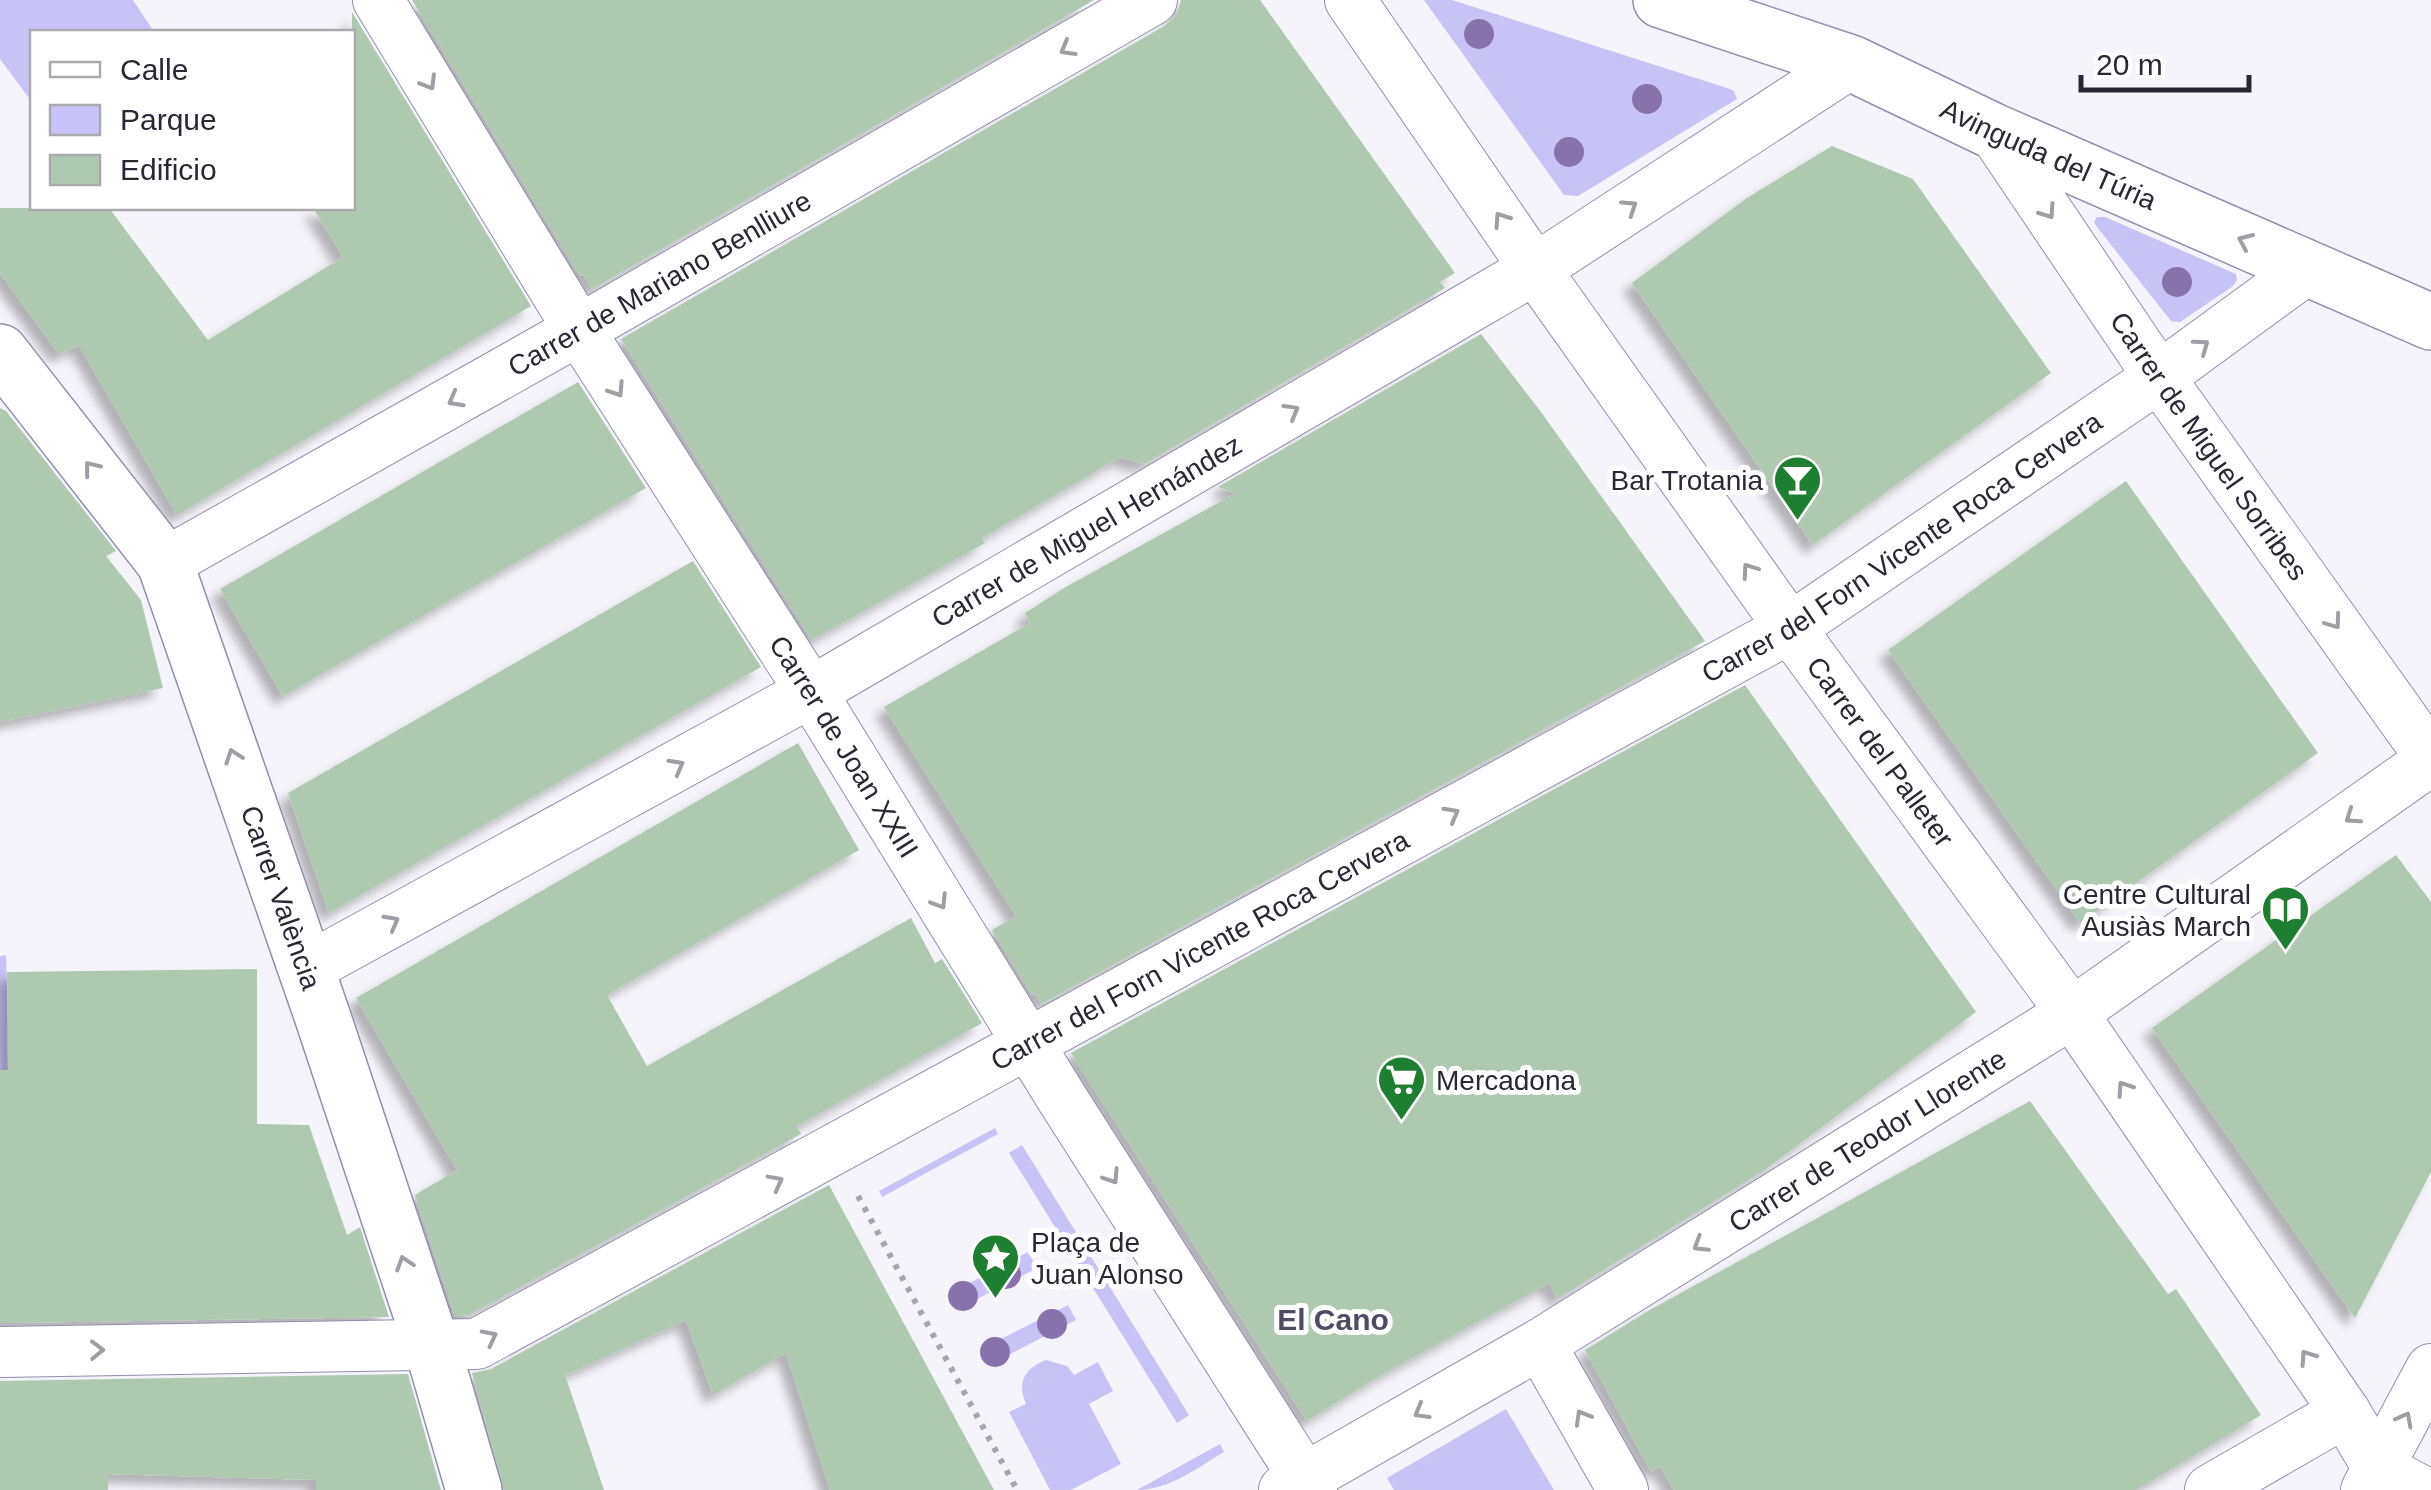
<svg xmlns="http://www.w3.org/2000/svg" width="2431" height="1490" font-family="Helvetica,sans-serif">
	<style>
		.green { fill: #c8c3f6 }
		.building { fill: #afc9b0; filter: url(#shadow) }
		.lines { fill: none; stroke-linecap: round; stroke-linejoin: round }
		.minor-casing { stroke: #928fad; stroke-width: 52 }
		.tertiary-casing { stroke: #928fad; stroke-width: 58 }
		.path { stroke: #a6a5ad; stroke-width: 6; stroke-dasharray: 5 8; stroke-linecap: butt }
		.minor { stroke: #fff; stroke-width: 50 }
		.tertiary { stroke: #fff; stroke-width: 55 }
		.tree { fill: #8872ad }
		.oneway { stroke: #9f9ea4 }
		.labels { text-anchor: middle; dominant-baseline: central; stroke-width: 10; stroke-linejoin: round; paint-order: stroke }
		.street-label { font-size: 28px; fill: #2a2834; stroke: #fff }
		.poi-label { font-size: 28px; fill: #2a2834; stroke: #fff; text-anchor: end }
		.neighbourhood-label { font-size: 30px; font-weight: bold; fill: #4e4b65; stroke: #fff }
	</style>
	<defs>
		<filter id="shadow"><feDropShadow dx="-9" dy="9" stdDeviation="5" flood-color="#0004"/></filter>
	</defs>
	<rect width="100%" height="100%" fill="#f4f4fa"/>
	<g class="green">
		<path d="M0,0H133L154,32H32V102L0,59Z"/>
		<path d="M1424,0H1452L1730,89L1734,91L1737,99L1578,196L1564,195Z"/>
		<path d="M2097,217H2105L2236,274L2237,280L2233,286L2180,322L2171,321L2097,227L2094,222Z"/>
		<path d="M6,955L8,1027L103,1069L0,1070V956Z"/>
		<path d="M995,1128L998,1134L882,1197L879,1191Z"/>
		<path d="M1022,1145L1189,1415L1177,1423L1009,1153Z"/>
		<path d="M1028,1252L1037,1268L956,1310L947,1295Z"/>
		<path d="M1068,1305L1076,1320L989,1365L981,1349Z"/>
		<path d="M1046,1360L1067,1366L1074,1375L1098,1362L1113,1391L1089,1404L1121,1464L1071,1490H1050L1009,1412L1026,1404C1017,1383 1024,1368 1046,1360Z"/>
		<path d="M1506,1409L1554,1490H1394L1387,1478Z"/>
		<path d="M1220,1444L1224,1452C1197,1468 1169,1490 1137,1490Z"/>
	</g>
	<g class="building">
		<path d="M412,0H1094L592,289L583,274L580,276Z"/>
		<path d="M1181,0H1260L1455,273L1440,282L1445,288L1144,464L1120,457L982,538L985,543L812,640L621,339L1166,25L1177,14Z"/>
		<path d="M352,12L531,306L177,515L79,345L59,354L0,273V208H109L208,340L343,257L313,208H352Z"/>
		<path d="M1832,146L1913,179L2051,373L1813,545L1632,283L1747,198Z"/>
		<path d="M1481,334L1541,412L1705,641L1041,1004L1035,993L1032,995L992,930L1016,916L884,707L1030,623L1025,613L1064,588L1236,493L1218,487Z"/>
		<path d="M578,382L646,488L283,696L220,589Z"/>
		<path d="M0,408L6,411L116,551L106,556L141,600L163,688L0,722Z"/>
		<path d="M2126,481L2318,753L2080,923L1888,650Z"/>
		<path d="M693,561L761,667L329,913L288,793Z"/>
		<path d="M1745,685L1976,1012L1766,1169L1557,1299L1549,1283L1381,1375L1307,1421L1071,1053Z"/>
		<path d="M798,743L859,850L607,995L647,1066L911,918L935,963L942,959L982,1023L797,1126L801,1134L469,1315L455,1316L415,1195L457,1170L356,998Z"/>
		<path d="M2396,855L2431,902V1172L2355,1318L2152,1028Z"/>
		<path d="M257,969V1124L309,1125L347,1235L360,1227L389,1317L0,1323V1070H8L7,972Z"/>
		<path d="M2030,1101L2168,1294L2176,1289L2261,1415L2136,1490H1674L1660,1466L1651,1472L1585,1350L1648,1311Z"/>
		<path d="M829,1185L994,1490H830L786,1353L713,1395L686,1320L565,1375L604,1490H504L472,1373L491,1369Z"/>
		<path d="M408,1374L441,1490H316V1480L108,1474V1490H0V1381Z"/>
	</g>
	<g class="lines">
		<defs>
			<g id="minor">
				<path id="s1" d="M378,0L579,330L811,692L1063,1100L1312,1490"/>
				<path id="s2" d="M1350,0L1535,269L1790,628L2072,1013L2345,1412L2378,1468L2420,1490"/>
				<path id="s3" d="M1993,131L2159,377L2431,758"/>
				<path id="s4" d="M165,563L579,330L1152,0"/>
				<path id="s5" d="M306,969L811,692L1451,318L1535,269L1851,63"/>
				<path d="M1540,1344L1623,1490"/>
				<path id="s6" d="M0,1352L477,1344L1790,628L2159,377L2307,269"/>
				<path id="s7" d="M1284,1490L1540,1344L2072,1013L2431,760"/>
				<path d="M2210,1490L2345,1412"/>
				<path d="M2366,1490L2431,1369"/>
			</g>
			<g id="tertiary">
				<path id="s8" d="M1661,0L1851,63L1993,131L2431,322"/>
				<path id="s9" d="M0,352L165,563L322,1015L432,1346L474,1490"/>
			</g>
		</defs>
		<use href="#minor" class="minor-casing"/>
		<use href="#tertiary" class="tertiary-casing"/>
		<path class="path" d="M858,1196L1017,1490"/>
		<use href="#minor" class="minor"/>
		<use href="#tertiary" class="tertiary"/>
	</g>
	<g class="tree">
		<circle cx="1479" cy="34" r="15"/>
		<circle cx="1647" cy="99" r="15"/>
		<circle cx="1569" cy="152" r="15"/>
		<circle cx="2177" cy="282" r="15"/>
		<circle cx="1006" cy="1274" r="15"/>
		<circle cx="963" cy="1296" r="15"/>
		<circle cx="1052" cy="1324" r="15"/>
		<circle cx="995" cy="1352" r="15"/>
	</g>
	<defs><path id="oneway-chevron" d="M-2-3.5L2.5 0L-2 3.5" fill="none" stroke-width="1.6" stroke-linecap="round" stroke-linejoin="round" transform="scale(2.5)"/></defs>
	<g class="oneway">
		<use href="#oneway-chevron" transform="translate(1067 49) rotate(150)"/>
		<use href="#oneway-chevron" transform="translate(429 83) rotate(59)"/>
		<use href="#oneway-chevron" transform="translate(1630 207) rotate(-33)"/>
		<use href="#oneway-chevron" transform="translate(2048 212) rotate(56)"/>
		<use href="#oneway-chevron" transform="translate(1501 219) rotate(-124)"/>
		<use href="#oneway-chevron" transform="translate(2245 241) rotate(-156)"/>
		<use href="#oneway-chevron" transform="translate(2202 346) rotate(-36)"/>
		<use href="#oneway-chevron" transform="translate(617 390) rotate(57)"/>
		<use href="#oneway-chevron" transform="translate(455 400) rotate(151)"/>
		<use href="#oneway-chevron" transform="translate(1292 411) rotate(-30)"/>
		<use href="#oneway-chevron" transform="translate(91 468) rotate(-128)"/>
		<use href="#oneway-chevron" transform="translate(1749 570) rotate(-125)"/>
		<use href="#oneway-chevron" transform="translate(2334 622) rotate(54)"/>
		<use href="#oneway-chevron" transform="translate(233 756) rotate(-109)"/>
		<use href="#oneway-chevron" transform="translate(677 766) rotate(-29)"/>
		<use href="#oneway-chevron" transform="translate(1452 814) rotate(-29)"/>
		<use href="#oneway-chevron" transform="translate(2352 817) rotate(145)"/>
		<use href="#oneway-chevron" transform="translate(940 902) rotate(58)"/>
		<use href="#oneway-chevron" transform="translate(392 922) rotate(-29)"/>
		<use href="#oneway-chevron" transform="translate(2124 1088) rotate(-124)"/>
		<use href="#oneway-chevron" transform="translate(1112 1177) rotate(57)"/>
		<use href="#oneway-chevron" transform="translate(776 1182) rotate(-28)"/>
		<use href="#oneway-chevron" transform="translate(1700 1245) rotate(148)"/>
		<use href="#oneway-chevron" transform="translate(404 1263) rotate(-108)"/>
		<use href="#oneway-chevron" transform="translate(490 1337) rotate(-27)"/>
		<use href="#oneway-chevron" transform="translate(97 1350) rotate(-1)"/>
		<use href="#oneway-chevron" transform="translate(2307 1357) rotate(-124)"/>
		<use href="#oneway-chevron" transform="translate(1421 1412) rotate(150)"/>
		<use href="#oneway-chevron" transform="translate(1582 1417) rotate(-120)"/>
		<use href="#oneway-chevron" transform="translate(2405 1419) rotate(-62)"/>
	</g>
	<defs>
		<symbol id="bar-pin" viewBox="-11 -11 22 30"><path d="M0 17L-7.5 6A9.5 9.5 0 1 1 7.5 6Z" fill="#1e7f31" stroke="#fff"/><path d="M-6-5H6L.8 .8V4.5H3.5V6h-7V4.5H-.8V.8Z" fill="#fff"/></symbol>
		<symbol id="library-pin" viewBox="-11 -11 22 30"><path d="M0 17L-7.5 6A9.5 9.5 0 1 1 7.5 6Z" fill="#1e7f31" stroke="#fff"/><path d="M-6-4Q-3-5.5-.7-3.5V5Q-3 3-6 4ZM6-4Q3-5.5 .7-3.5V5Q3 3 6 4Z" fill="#fff"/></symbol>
		<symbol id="supermarket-pin" viewBox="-11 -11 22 30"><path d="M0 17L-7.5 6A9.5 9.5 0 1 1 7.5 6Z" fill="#1e7f31" stroke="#fff"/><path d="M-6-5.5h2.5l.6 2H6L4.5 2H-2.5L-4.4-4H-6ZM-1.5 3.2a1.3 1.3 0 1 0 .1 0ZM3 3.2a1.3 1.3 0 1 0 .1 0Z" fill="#fff"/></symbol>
		<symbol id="sight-pin" viewBox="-11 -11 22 30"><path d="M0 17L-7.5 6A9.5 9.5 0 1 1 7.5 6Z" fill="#1e7f31" stroke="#fff"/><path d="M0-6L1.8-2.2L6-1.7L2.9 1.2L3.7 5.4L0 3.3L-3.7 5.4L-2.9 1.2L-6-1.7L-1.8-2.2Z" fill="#fff"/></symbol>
	</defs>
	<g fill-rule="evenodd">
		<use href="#bar-pin" x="1770" y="452" width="55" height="75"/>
		<use href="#library-pin" x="2258" y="882" width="55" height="75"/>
		<use href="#supermarket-pin" x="1374" y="1052" width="55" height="75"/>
		<use href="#sight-pin" x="968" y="1230" width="55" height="75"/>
	</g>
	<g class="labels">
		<g class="street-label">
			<text stroke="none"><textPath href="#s8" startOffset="418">Avinguda del Túria</textPath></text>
			<text stroke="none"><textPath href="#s4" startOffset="568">Carrer de Mariano Benlliure</textPath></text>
			<text stroke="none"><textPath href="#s3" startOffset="382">Carrer de Miguel Sorribes</textPath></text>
			<text stroke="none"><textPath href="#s5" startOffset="895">Carrer de Miguel Hernández</textPath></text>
			<text stroke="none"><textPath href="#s6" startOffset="2110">Carrer del Forn Vicente Roca Cervera</textPath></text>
			<text stroke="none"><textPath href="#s1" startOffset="880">Carrer de Joan XXIII</textPath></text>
			<text stroke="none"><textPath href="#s2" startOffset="920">Carrer del Palleter</textPath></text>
			<text stroke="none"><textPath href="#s9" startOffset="622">Carrer València</textPath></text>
			<text stroke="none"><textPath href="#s6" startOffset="1300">Carrer del Forn Vicente Roca Cervera</textPath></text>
			<text stroke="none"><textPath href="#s7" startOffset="680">Carrer de Teodor Llorente</textPath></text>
		</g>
		<g class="poi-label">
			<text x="1763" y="480">Bar Trotania</text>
			<text x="2251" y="894">Centre Cultural<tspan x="2251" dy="32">Ausiàs March</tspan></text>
			<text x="1436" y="1080" text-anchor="start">Mercadona</text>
			<text x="1031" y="1242" text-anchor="start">Plaça de<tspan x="1031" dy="32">Juan Alonso</tspan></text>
		</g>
		<g class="neighbourhood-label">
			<text x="1333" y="1319">El Cano</text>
		</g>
	</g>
	<rect x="30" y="30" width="325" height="180" fill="#ffffff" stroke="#aaa9ae" stroke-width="2.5"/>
	<rect x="50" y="62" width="50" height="15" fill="#ffffff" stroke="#aaa9ae" stroke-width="2.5"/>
	<text x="120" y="80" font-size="30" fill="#2a2834">Calle</text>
	<rect x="50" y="105" width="50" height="30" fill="#c8c3f6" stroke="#aaa9ae" stroke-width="2.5"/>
	<text x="120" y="130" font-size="30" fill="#2a2834">Parque</text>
	<rect x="50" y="155" width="50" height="30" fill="#afc9b0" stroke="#aaa9ae" stroke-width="2.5"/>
	<text x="120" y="180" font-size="30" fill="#2a2834">Edificio</text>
	<path d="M2081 75v15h168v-15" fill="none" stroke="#2a2834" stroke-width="5"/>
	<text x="2096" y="75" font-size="30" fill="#2a2834" stroke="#ffffff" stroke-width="8" paint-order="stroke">20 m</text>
</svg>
